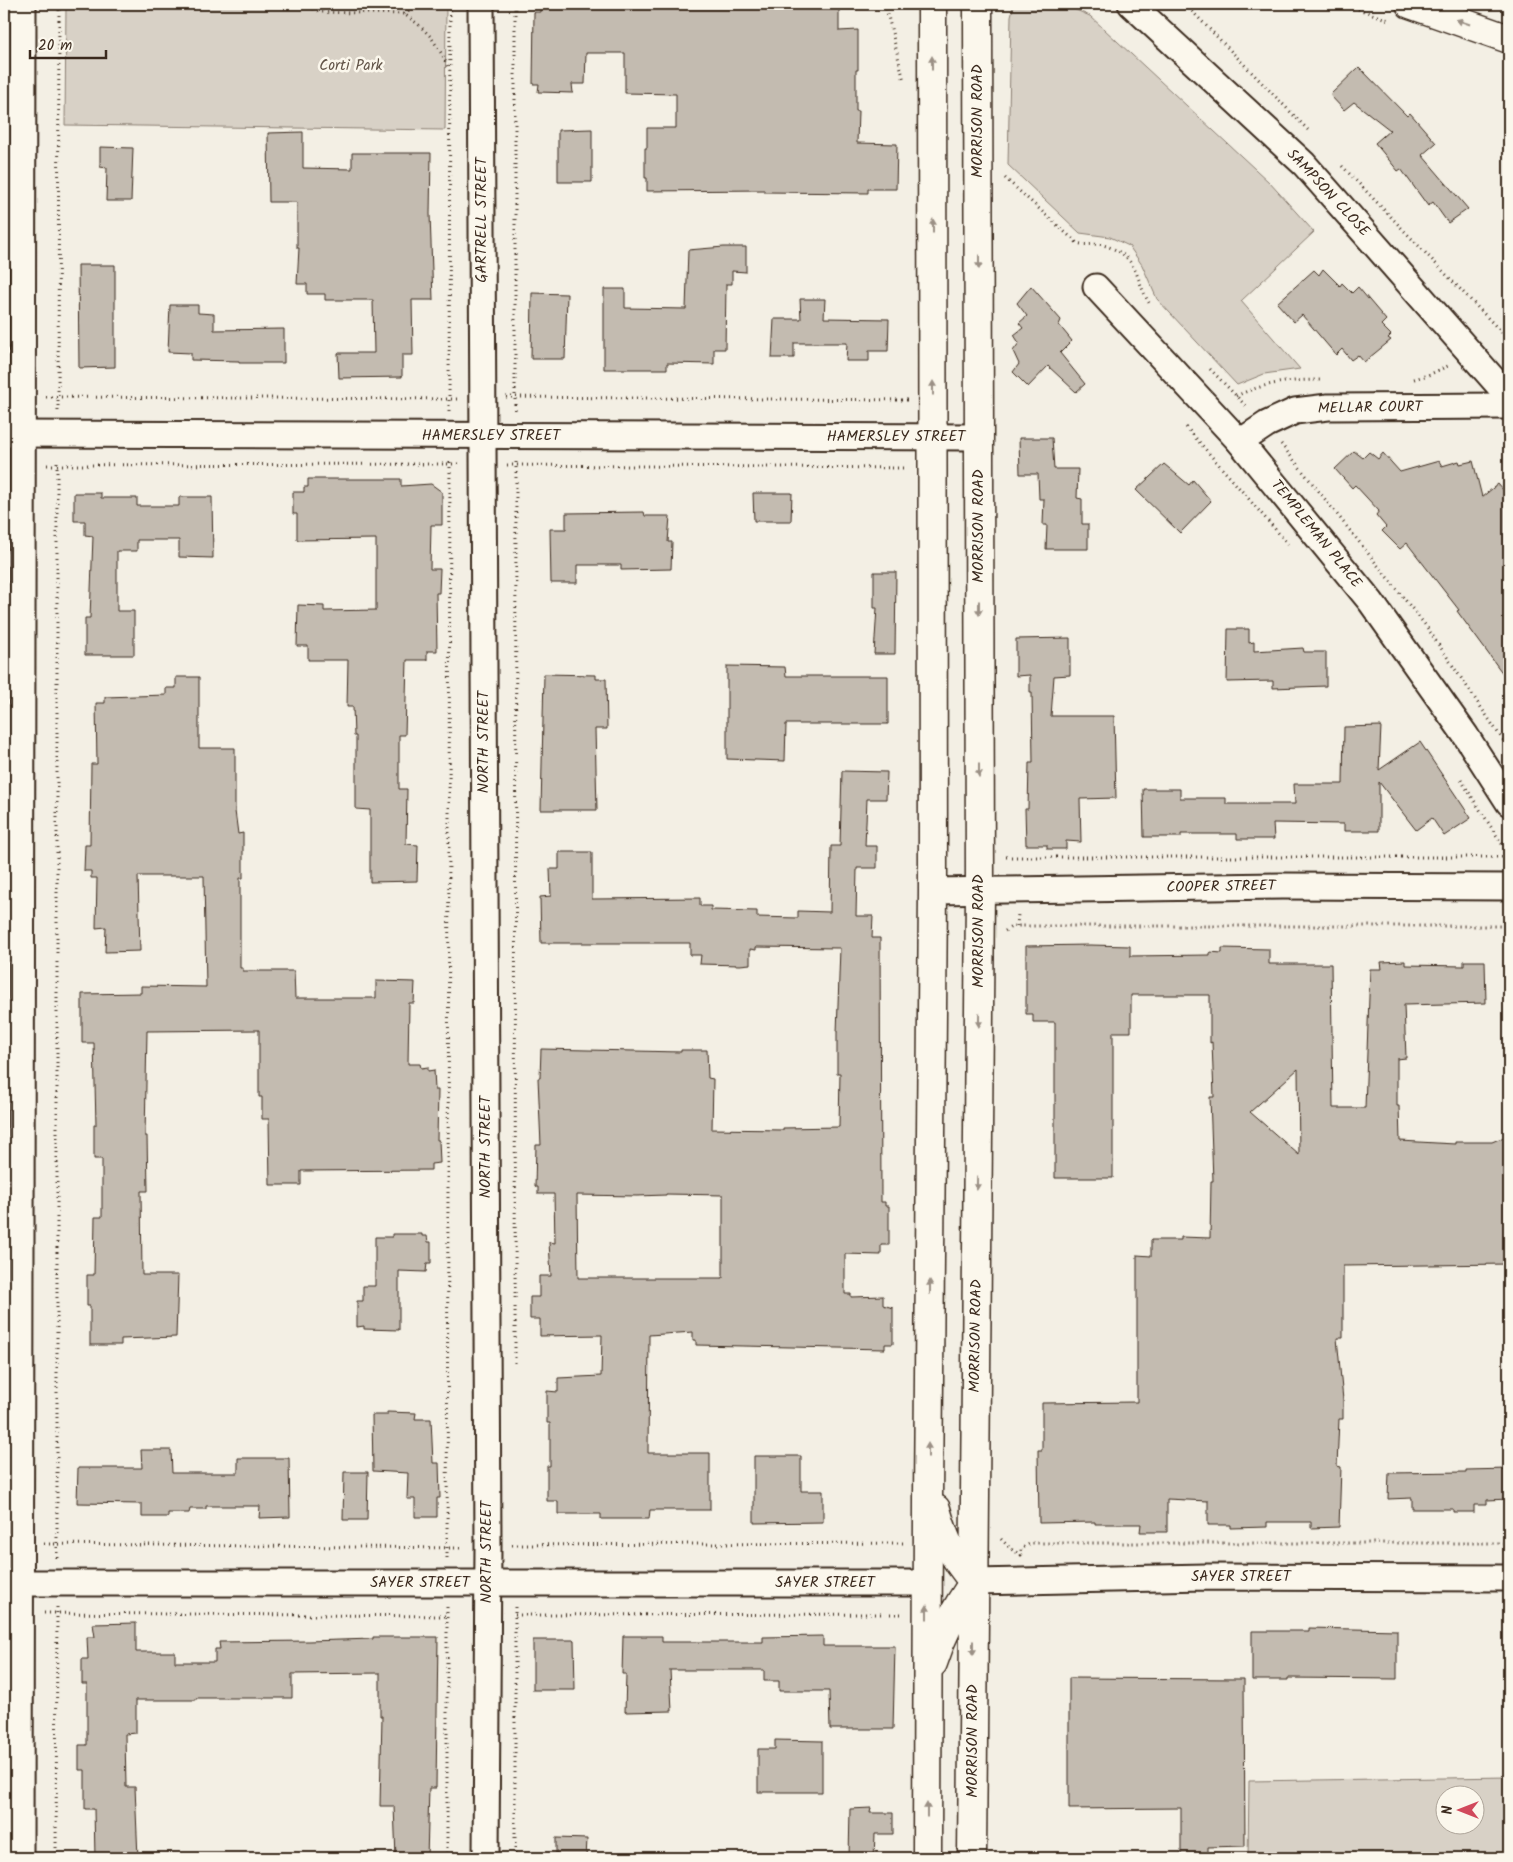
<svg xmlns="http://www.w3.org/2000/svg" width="1513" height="1862" font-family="Kalam,sans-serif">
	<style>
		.green { fill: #d8d1c6; stroke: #8a7e72; fill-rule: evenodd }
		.building { fill: #c3bbb0; stroke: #3b2a1e; fill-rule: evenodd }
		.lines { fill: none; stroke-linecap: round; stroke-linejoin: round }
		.minor-casing { stroke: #3b2a1e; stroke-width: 29 }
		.major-casing { stroke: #3b2a1e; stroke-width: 31 }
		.path { stroke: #3b2a1e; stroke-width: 3; stroke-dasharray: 1 4; stroke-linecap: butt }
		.minor { stroke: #fbf7ec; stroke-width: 25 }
		.major { stroke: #fbf7ec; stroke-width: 28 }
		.oneway { fill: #9b9085 }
		.labels { text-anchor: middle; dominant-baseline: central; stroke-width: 5; stroke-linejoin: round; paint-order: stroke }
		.park-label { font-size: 15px; fill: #625448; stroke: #fbf7ec }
		.street-label { font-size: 15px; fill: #3b2a1e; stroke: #fbf7ec }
	</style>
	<rect width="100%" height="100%" fill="#f3efe4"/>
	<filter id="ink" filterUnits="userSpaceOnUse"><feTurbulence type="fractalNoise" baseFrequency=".02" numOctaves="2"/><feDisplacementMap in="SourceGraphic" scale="10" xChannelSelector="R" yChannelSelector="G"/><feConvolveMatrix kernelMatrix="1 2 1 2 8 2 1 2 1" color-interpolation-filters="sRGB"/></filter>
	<g filter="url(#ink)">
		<g class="green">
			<path d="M66,4H446L445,130L65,125Z"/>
			<path d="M1014,4H1062L1090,16L1269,182L1314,232L1241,301L1300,369L1264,374L1237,385L1157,299L1142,265L1129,246L1110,237L1080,233L1008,165L1011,16Z"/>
			<path d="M1508,1777V1858H1248L1249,1781ZM1446,1794H1476V1824H1446Z"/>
		</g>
		<g class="building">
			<path d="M540,4H589L643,7V4H839V31L858,30V70H856V111H858L857,143L897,144L896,189H868V193L764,192V190L647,191V178H645V148H647V128H676V94L625,93V53H586L585,84H572L573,93L538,92L539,84H533L534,12H540Z"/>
			<path d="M1359,67L1407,116L1410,113L1436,143L1422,155L1468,209L1448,223L1433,202L1428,206L1401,169L1398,171L1375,143L1390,130L1354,102L1344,110L1330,95Z"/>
			<path d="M592,129V182H558V130Z"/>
			<path d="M303,132V168L352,169V153H431L430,214L433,300H412L413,355H402V377L339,378L338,353H374L373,300H325V294H307V284H297L299,248H297V202H269L268,133Z"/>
			<path d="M100,147L133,148L131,201H106L107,168L100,167Z"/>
			<path d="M724,247H746V272L732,271V284H726L725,349H714V364L667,363V369H604V289H625V308L686,309L688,250Z"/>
			<path d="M78,265H115V367L79,368Z"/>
			<path d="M1323,269L1340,286L1342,283L1352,293L1358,287L1386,320L1381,325L1391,335L1388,338L1391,340L1364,362L1358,355L1351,360L1342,349L1336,355L1302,315L1294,322L1277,303L1314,270L1319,275Z"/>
			<path d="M1031,286L1061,320L1059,325L1072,341L1060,353L1085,384L1076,392L1048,366L1028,387L1013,372L1019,364L1013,351L1019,343L1014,335L1023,328L1019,323L1027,316L1017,303Z"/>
			<path d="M532,293L567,294L565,359H531Z"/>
			<path d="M800,299H825L824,318L889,319L888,351H869V361H846L847,343H794V358H772L774,319H801Z"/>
			<path d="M170,305H198V313L214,314V330L284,329V363H239V361L191,360V353L168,352Z"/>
			<path d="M1019,438H1052L1054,469H1078L1077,498L1082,499V524H1088V549H1046L1047,525H1043L1044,499H1039L1038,474H1020Z"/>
			<path d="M1354,451L1363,458L1369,452L1378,459L1383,453L1400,472L1439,461L1442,466L1459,461L1460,464L1473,461L1482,497L1498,484L1509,497V682L1457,611L1459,610L1407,543L1400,549L1382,531L1386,527L1376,515L1379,511L1355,485L1352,488L1335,469Z"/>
			<path d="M1164,464L1189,485L1193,480L1211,501L1180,533L1136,490Z"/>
			<path d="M308,479H401V486L431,484L442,492V525H431L430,569H440L439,593H436L437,651H427V660H407L405,735H399V789H407L406,844L418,845L417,881L370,882V810L356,809V736H354L353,707H347L348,660H308V646H297L298,605L324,606V611L376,610V539L297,540V514H293V492H304V487H308Z"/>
			<path d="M74,493H101V498H137V506H179V497H212L213,558L179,557V540H137V551H117V611H134V655H85V618H90L93,536L85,535V521H74Z"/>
			<path d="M753,493H792L791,521H754Z"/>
			<path d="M644,512L645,516H670L668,542H672L671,569L621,570V565H577V583H551L550,529H566V513Z"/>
			<path d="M874,572H896L895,654H874L877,608H874Z"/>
			<path d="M1228,629H1249V643L1254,642V651L1303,648L1304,652H1326V686L1273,688V681L1227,682Z"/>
			<path d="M1070,638V675L1054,676L1051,716H1114L1116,798L1080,799L1081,842L1066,841V849H1047V845H1026L1025,809H1028L1029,763H1033L1032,692H1030V675L1016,676V639Z"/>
			<path d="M727,666L785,667L786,676H888V724H786L785,761L727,759Z"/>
			<path d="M544,674L596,675V679H606L607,729H595L597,810H541Z"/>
			<path d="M176,677H199V748H235V811L238,834L243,833V878H240V968H243V971H294L295,998H376V981L415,982L414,1003H409L408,1064H420L421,1068L428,1067V1071L434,1070L435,1090H438L437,1140H439L440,1163L431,1164V1170L301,1171V1185H270L269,1119H262V1097H259V1030L147,1031L145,1136H147L148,1191H141L142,1275H178L176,1337L121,1339V1345H90V1306H87V1275H94L95,1217H102V1159H94V1125H96L94,1043H82V994L141,993V986L206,987L204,876H138L140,951L105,952L106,927L96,928L97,878H91V871H84L85,845H90L91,764H97L96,703H105V697L166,695V688H176Z"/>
			<path d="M1381,726L1379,770L1420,742L1471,818L1444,836L1432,818L1416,830L1379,782V831H1344V824L1273,823L1274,839H1237V834H1181V837H1144L1143,789H1180V798H1226V804H1295L1294,784H1343L1344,727Z"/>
			<path d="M842,771L887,772L886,799H867L865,846H877V868H857L856,916H873L872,938H880L881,1202H885V1206H889V1245H881V1255L845,1254V1294H851V1297L883,1296V1305L893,1308V1344H885V1349L696,1345V1340H693V1332L649,1335L648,1453H710V1510H650L649,1519H601V1514H558V1501H547V1466H550V1423H547V1391L558,1392V1378L601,1376L602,1335L540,1336V1319H530V1297H539V1276H551L549,1242L555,1243L554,1194H538V1187H535L536,1145H541L538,1078H540L541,1049L681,1052V1050H707L708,1078L713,1079L712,1129L783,1130V1128L839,1127L840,1073H837V1033L840,948L756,947V950L750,949V964L740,965L700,964L701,955H690V943H541L540,897L551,896L550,869H559V852H592V899L700,898V906H711V910L757,911V917L798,918V911L830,912L831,846H840ZM666,1194L723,1195V1278H578L577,1195L637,1196L666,1195Z"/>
			<path d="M1090,945L1130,946V956L1210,955V952L1222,953V948L1269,949V964H1331L1333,1108H1365L1370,969H1382L1381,962L1405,961V965L1464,966V961H1485L1486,1003L1404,1005L1406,1058L1397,1059V1106H1399L1400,1141L1455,1144V1142H1492L1509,1135V1264L1343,1266V1338H1337L1343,1400V1419H1339L1337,1466L1341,1467L1339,1527L1311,1528V1522H1267V1527L1231,1528V1525H1208V1501L1167,1499V1532H1140L1141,1524H1095V1522L1039,1523L1038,1450H1042V1403L1137,1402V1255L1151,1256V1240H1181V1237L1210,1238L1211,1181H1213L1210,1097H1214L1212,1042L1210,1043V995H1131V1032H1113V1178H1055V1022H1033V1014H1026V946ZM1298,1069L1299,1155L1250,1112Z"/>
			<path d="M392,1234H422V1236H427L428,1242H431V1263H427L426,1272L399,1271V1330L364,1329V1326L357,1327V1301H363V1286H375V1237H392Z"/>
			<path d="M387,1412L416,1413L415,1419H431L433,1463H439L440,1498H437V1517H415V1499H407L408,1473L373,1471L372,1415H387Z"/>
			<path d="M141,1450H171L172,1473H238V1458H289L290,1517L259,1518L260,1506H206V1509H190L189,1513H168V1517H142V1504L77,1503L78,1468H142Z"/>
			<path d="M754,1456H801V1491H823V1522L754,1523Z"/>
			<path d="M1509,1469V1499L1487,1500V1505H1474V1512H1453V1509H1412V1498L1388,1499L1389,1473L1466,1472V1470Z"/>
			<path d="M344,1472H368L367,1520H343Z"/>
			<path d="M136,1623V1652H175V1662H215V1649H220L219,1642L308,1641L373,1639V1637H438L436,1788H429L427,1858H396L394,1806H380L382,1716H380V1673L292,1674V1698H196V1700H136V1733L125,1734L126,1787H135L138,1858H95L94,1809H85V1770H79V1745H87V1684H82V1659H88L87,1637H95L93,1624Z"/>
			<path d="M1309,1628L1397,1630V1679L1288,1678V1680H1252V1631H1309Z"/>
			<path d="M623,1636H662V1642H763V1637L823,1636V1646H895L893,1729H830L829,1691H779V1681H764V1670H670L672,1711L625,1712L626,1674H622Z"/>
			<path d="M533,1640H574L575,1690H533Z"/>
			<path d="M1069,1678L1244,1679L1245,1846L1208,1847V1858H1181V1808L1069,1809Z"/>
			<path d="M775,1740L822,1741V1792H758V1749H775Z"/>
			<path d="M871,1808L870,1813H893V1834H875L874,1858H849L850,1809Z"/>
			<path d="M556,1838L587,1839L586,1858H556Z"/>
		</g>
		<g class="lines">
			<defs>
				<g id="minor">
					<path d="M481,4L488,1546L486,1858"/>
					<path d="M1131,4L1304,164L1509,397"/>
					<path d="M1096,287L1240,442L1371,602L1466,736L1509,803"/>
					<path d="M4,434L979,437"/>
					<path d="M1240,442L1267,424L1295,411L1328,407L1509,406"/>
					<path d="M933,891L1282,886L1509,887"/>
					<path d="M974,1582L1205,1577L1509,1578"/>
					<path d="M4,1583H927"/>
					<path d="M20,1858L23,4"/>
				</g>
				<g id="major">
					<path d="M1410,4L1509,39"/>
					<path d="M936,1509C945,1541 952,1557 974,1582"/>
					<path d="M933,1663C942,1634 956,1607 974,1582"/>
					<path d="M927,1858L928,1499L933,891L932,4"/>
					<path d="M972,1858L980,891L978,4"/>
				</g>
			</defs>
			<use href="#minor" class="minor-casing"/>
			<use href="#major" class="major-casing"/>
			<g class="path">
				<path d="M304,4L309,7L321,12L404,14L418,24L431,37L443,56L449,70"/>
				<path d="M515,4V411"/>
				<path d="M885,4L904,81"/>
				<path d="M1185,4L1310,132"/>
				<path d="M1344,4L1389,20"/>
				<path d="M404,14L417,4"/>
				<path d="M1342,166L1509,340"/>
				<path d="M1005,178L1077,243C1086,246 1094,243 1103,245C1141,256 1134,280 1151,306"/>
				<path d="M1210,369L1248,408"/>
				<path d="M1414,379L1428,375L1448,366"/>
				<path d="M1236,396C1264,383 1290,380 1320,380"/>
				<path d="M46,397L458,399"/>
				<path d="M506,397L908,400"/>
				<path d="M58,411L59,4"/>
				<path d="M449,411L450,4"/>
				<path d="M1186,427L1288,544"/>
				<path d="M1281,444L1426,626L1509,749"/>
				<path d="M47,465L458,464"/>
				<path d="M507,465L905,468"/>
				<path d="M1461,780L1509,855"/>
				<path d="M1006,857H1509"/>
				<path d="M1017,926L1018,914"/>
				<path d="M1005,931L1013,926H1509"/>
				<path d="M515,1363L516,459"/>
				<path d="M1001,1539L1011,1549L1021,1555V1549L1031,1543H1509"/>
				<path d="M44,1544L460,1548"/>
				<path d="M512,1545L903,1543"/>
				<path d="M57,1558V459"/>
				<path d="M447,1558L450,459"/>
				<path d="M447,1607V1858"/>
				<path d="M515,1607V1858"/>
				<path d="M44,1613L447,1616"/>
				<path d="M515,1615L903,1614"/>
				<path d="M56,1858L57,1607"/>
			</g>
			<use href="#minor" class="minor"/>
			<use href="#major" class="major"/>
		</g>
		<defs><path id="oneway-solid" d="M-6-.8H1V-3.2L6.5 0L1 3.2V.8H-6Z" transform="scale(1.25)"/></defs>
		<g class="oneway">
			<use href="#oneway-solid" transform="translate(1463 22) rotate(-161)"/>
			<use href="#oneway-solid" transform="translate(932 63) rotate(-90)"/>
			<use href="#oneway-solid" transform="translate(933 226) rotate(-90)"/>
			<use href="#oneway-solid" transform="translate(979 262) rotate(90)"/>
			<use href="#oneway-solid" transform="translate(933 388) rotate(-90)"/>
			<use href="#oneway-solid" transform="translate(979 608) rotate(90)"/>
			<use href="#oneway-solid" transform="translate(979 770) rotate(90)"/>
			<use href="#oneway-solid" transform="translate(979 1020) rotate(91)"/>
			<use href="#oneway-solid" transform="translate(977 1183) rotate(91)"/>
			<use href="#oneway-solid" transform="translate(930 1287) rotate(-90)"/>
			<use href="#oneway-solid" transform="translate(928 1450) rotate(-90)"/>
			<use href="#oneway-solid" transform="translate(927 1612) rotate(-90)"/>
			<use href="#oneway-solid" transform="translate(973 1648) rotate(90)"/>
			<use href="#oneway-solid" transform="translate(927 1810) rotate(-90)"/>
		</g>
	</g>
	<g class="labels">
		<g class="park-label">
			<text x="351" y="66">Corti Park</text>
		</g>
		<g class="street-label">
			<text transform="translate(978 121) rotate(-90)">MORRISON ROAD</text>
			<text transform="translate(1328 193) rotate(47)">SAMPSON CLOSE</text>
			<text transform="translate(482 220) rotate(-90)">GARTRELL STREET</text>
			<text transform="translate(1370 408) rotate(-1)">MELLAR COURT</text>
			<text x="491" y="436">HAMERSLEY STREET</text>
			<text x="896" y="437">HAMERSLEY STREET</text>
			<text transform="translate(979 526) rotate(-90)">MORRISON ROAD</text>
			<text transform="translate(1316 534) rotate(51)">TEMPLEMAN PLACE</text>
			<text transform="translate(484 742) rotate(-90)">NORTH STREET</text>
			<text transform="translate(1221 887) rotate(-1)">COOPER STREET</text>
			<text transform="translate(979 931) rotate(-90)">MORRISON ROAD</text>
			<text transform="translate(486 1147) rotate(-90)">NORTH STREET</text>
			<text transform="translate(976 1336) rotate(-89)">MORRISON ROAD</text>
			<text transform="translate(487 1552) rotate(-90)">NORTH STREET</text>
			<text x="1241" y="1577">SAYER STREET</text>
			<text x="420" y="1583">SAYER STREET</text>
			<text x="825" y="1583">SAYER STREET</text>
			<text transform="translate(973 1741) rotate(-90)">MORRISON ROAD</text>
		</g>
	</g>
	<rect width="1513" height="1862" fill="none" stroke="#fbf7ec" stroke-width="20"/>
	<rect x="10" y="10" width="1493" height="1842" fill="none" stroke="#3b2a1e" stroke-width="2" filter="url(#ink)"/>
	<g transform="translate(1460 1810) rotate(270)"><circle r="24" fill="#fbf7ec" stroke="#aea59a"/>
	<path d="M0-4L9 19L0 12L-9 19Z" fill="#d1495b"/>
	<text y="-8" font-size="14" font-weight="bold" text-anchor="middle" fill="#3b2a1e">N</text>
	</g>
	<path d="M30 50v8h76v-8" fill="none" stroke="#3b2a1e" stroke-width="2.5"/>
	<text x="38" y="50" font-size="15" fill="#3b2a1e" stroke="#fbf7ec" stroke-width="4" paint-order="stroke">20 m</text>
</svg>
